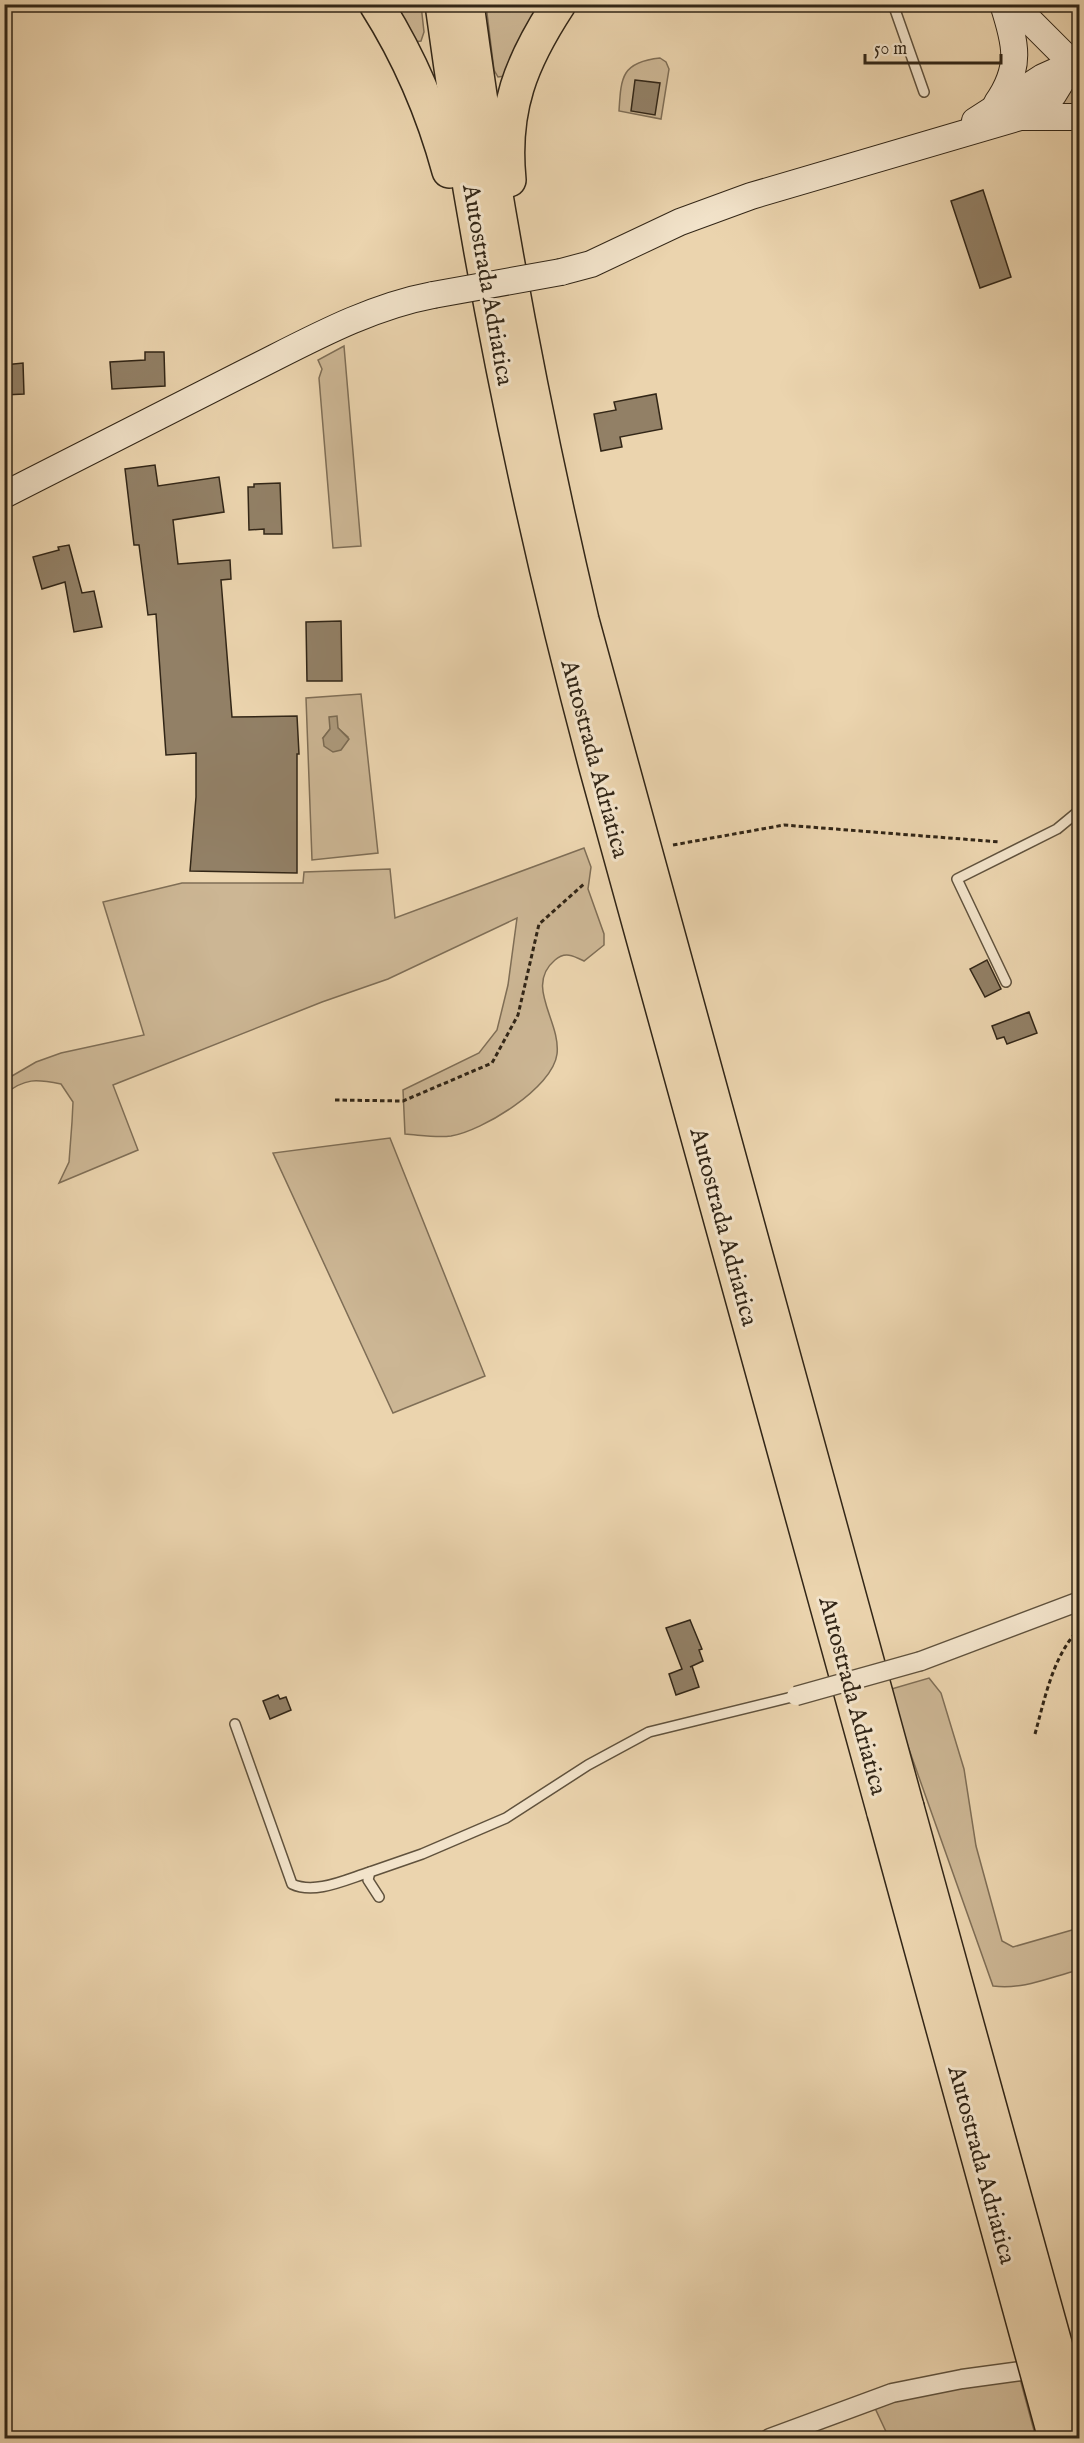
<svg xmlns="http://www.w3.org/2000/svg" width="1084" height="2443" font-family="'IM FELL English',serif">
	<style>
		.green { fill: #ccb694; stroke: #7f6e56; stroke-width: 1.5; fill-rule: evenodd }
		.water { fill: #ac997b; stroke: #7b6b53; stroke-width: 1.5 }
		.building { fill: #928066; stroke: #322617; stroke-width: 1.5 }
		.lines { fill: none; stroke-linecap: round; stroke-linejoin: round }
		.lane-casing { stroke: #60523d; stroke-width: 12 }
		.street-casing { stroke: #60523d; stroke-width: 21 }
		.secondary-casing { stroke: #322617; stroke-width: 28 }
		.highway-casing { stroke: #322617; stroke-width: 36 }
		.path { stroke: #322617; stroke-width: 3; stroke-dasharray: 4.5 3; stroke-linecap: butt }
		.lane { stroke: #f2e3ca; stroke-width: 9 }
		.street { stroke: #f2e3ca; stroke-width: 18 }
		.secondary { stroke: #f2e3ca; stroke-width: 26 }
		.highway { stroke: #ebd4ae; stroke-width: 33 }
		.street-bridge-casing { stroke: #60523d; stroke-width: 21; stroke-linecap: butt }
		.secondary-bridge-casing { stroke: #322617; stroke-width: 28; stroke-linecap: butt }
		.highway-bridge-casing { stroke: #322617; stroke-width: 36; stroke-linecap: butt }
		.street-bridge { stroke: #f2e3ca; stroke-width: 18 }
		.secondary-bridge { stroke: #f2e3ca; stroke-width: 26 }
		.highway-bridge { stroke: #ebd4ae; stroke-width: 33 }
		.labels { text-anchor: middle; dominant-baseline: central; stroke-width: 6; stroke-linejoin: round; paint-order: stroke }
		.street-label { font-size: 24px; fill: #322617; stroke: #f2e3ca }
	</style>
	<rect width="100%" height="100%" fill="#ebd4ae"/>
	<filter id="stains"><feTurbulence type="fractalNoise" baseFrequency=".00333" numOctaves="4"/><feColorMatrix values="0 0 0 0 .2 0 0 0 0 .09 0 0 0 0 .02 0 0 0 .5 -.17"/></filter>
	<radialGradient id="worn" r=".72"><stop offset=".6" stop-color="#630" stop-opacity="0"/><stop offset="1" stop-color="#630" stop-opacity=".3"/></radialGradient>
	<g class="green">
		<path d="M391,5H421L424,32L421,41L414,42Z"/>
		<path d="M486,5H544L505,76L498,77L494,70Z"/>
		<path d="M660,58L666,62L669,69L661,119L619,111C621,78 621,62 660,58Z"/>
		<path d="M1073,87L1079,93V106L1044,108Z"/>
		<path d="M344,346L361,546L333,548L319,378L322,369L318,360Z"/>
		<path d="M361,694L378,853L312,860L306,698ZM338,728L348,737L347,741L323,738L330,729Z"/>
		<path d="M584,848L591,867L588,889L604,934V945L584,961C574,956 565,951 555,960C524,986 561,1021 557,1054C553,1088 482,1131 451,1136C436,1138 420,1135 405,1134L403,1090L479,1053L497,1030L508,985L517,918L388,979L322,1002L113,1085L138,1150L59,1183L69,1162L72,1122L73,1102L61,1084C36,1079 25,1078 5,1094V1080L36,1062L61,1053L144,1035L103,902L182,883H303L304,872L390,869L395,918Z"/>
		<path d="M390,1138L485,1376L393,1413L273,1153Z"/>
		<path d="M929,1678L941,1693L964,1769L976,1846L1002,1941L1013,1947L1079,1928V1970C1050,1977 1024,1990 993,1986L888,1690Z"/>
		<path d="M1019,2375L1036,2438H889L874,2406Z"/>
	</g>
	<path class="water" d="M337,716L338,728L349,739L341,750L333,752L324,746L323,738L330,729L329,717Z"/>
	<g class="building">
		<path d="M635,80L660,83L655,115L631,111Z"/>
		<path d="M983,190L1011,277L980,288L951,201Z"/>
		<path d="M145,352H164L165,386L112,389L110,362L145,360Z"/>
		<path d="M23,363L24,394L4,395V365Z"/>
		<path d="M656,394L662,429L620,437L622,447L601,451L594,414L616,410L614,402Z"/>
		<path d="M155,465L158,486L219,477L224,512L173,520L178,564L230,560L231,579L221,580L232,717L297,716L299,754H297V873L190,871L196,797V753L166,755L156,614L148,615L139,545H134L125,469Z"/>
		<path d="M280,483L282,534H264V529L249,530L248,487H254V484Z"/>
		<path d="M69,545L82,593L94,591L102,627L74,632L65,582L42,589L33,557L59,550L58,547Z"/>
		<path d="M341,621L342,681H307L306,622Z"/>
		<path d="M987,960L1001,989L985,997L970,969Z"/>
		<path d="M1029,1012L1037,1033L1007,1044L1004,1037L997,1039L992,1026Z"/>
		<path d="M690,1620L702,1649L699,1650L703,1661L690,1667L692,1666L699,1687L676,1695L669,1674L682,1669L666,1628Z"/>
		<path d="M278,1695L280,1699L286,1697L291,1710L270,1719L263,1701Z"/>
	</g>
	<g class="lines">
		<defs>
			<g id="lane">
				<path d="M893,4L924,92"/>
				<path d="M1075,4L1080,8"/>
				<path d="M1006,982L957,879L1057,829L1080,810"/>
				<path d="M235,1724L292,1884C315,1895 347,1879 370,1872"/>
				<path d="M379,1897L368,1880L370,1872L422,1854L506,1818L588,1765L649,1732L796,1696"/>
			</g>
			<g id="street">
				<path d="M921,1661L1080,1601"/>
				<path d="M770,2438L892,2393L962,2379L1021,2371"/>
			</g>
			<g id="secondary">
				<path d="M1013,4L1080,71"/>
				<path d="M997,103C1022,67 1016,44 1003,4"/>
				<path d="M1021,117H1080"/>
				<path d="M975,121L1043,77L1072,64"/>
				<path d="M561,272L591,264L680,222L751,196L1020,117L1053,95L1072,64"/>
				<path d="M4,495C83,455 162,415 240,375C303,344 364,308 433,295"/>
			</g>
			<g id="highway">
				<path d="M376,4C409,56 433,112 449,171"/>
				<path d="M442,4C477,262 529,516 596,767L884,1813"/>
				<path d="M467,4C495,212 534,416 582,620L907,1807"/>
				<path d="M509,180C502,109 521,62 559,4"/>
			</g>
		</defs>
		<use href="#lane" class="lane-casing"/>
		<use href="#street" class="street-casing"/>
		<use href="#secondary" class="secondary-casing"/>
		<use href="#highway" class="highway-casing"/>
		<g class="path">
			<path d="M673,845L784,825L1000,842"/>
			<path d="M335,1100L403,1101L492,1063L518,1015L539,924L585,883"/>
			<path d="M1035,1734C1045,1698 1053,1655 1080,1628"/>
		</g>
		<use href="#lane" class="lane"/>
		<use href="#street" class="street"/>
		<use href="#secondary" class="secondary"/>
		<use href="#highway" class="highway"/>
		<defs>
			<path id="street-bridge" d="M796,1696L921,1661"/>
			<path id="secondary-bridge" d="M433,295L561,272"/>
			<g id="highway-bridge">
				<path d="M907,1807L1080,2434"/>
				<path d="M884,1813L1055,2438"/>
			</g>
		</defs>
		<use href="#street-bridge" class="street-bridge-casing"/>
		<use href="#secondary-bridge" class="secondary-bridge-casing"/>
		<use href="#highway-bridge" class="highway-bridge-casing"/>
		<use href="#street-bridge" class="street-bridge"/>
		<use href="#secondary-bridge" class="secondary-bridge"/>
		<use href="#highway-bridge" class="highway-bridge"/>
	</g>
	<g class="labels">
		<g class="street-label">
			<text transform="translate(487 285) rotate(80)">Autostrada Adriatica</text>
			<text transform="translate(594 759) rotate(75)">Autostrada Adriatica</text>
			<text transform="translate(723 1227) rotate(75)">Autostrada Adriatica</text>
			<text transform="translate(852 1696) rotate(75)">Autostrada Adriatica</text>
			<text transform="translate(981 2165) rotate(75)">Autostrada Adriatica</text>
		</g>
	</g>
	<rect width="1084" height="2443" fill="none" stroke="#ebd4ae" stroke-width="24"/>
	<rect x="6" y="6" width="1072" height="2431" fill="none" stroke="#322617" stroke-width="3"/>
	<rect x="12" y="12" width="1060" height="2419" fill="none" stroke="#322617" stroke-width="1.5"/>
	<path d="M865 54v9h136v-9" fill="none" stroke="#322617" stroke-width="3"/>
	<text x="874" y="54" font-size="18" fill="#322617" stroke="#f2e3ca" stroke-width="4.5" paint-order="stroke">50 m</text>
	<rect width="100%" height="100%" filter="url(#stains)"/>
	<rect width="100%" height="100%" fill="url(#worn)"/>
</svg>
